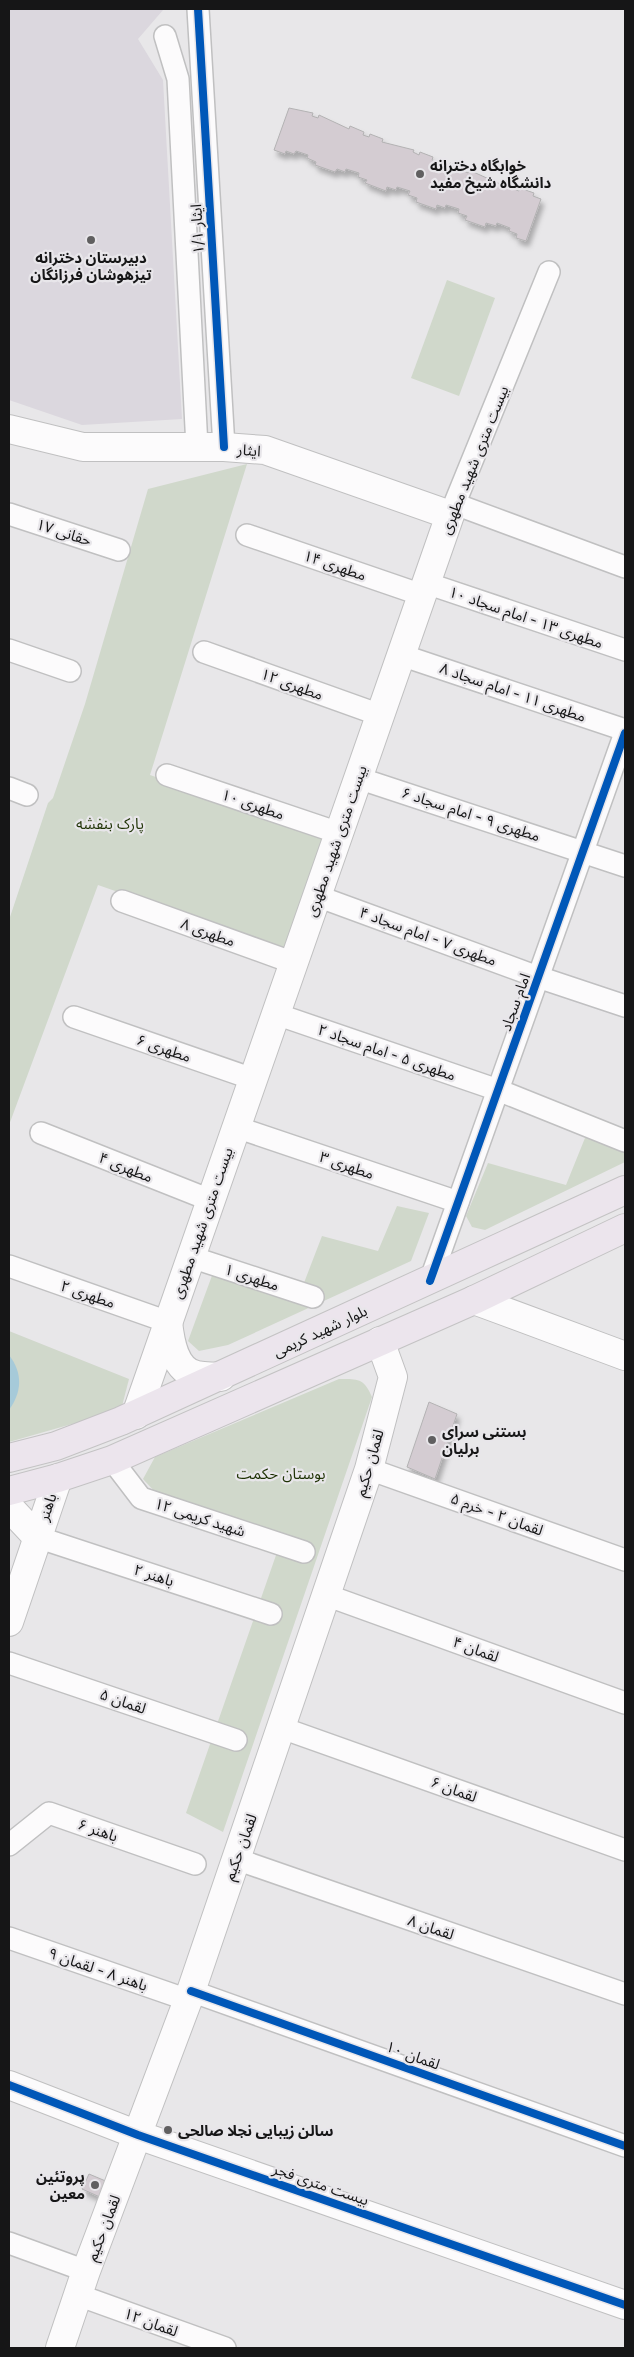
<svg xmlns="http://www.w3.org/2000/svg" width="634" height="2357" font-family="Inter,'Noto Sans Arabic',sans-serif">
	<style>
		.built { fill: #dbd7de }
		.green { fill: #d0d8cb }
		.water { fill: #a6cad9 }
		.building { fill: #d4ccd2; stroke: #b3b2b3; filter: url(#shadow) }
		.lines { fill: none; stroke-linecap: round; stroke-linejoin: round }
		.minor-casing { stroke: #c0c0c1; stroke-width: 24 }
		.tertiary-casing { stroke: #c0c0c1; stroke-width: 30 }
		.secondary-casing { stroke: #c0c0c1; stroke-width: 30 }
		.primary-casing { stroke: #c4c3c4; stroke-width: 30 }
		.minor { stroke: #fcfbfc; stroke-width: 21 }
		.tertiary { stroke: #fcfbfc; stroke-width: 28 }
		.secondary { stroke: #fcfbfc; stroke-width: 28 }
		.primary { stroke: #ece5ed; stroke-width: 28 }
		.cycleway-casing { stroke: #e8e6ea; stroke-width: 11 }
		.cycleway { stroke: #0057b8; stroke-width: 8 }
		.poi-dot { fill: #605f60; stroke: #e8e6ea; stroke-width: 2 }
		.labels { text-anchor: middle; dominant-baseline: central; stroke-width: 4.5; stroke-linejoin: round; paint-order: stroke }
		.poi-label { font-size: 15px; font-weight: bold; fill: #161617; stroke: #e8e6ea; text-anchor: start }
		.street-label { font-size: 15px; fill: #161617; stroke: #e8e6ea }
		.park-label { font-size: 15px; fill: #1d3103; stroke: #e8e6ea }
	</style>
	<defs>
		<filter id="shadow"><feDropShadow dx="3" dy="5.5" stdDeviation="2.5" flood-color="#0004"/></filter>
	</defs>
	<rect width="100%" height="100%" fill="#e8e7e9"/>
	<path class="built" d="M9,9H167L163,10L138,39L163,80L182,419L82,425L9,400Z"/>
	<g class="green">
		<path d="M447,280L495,298L459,396L411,378Z"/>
		<path d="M247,464L150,775L327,835L288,951L98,885L9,1125V920L48,803L53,798L85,704L148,489Z"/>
		<path d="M587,1133L625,1150V1162L485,1230L472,1227L466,1216L488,1163L566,1185Z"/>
		<path d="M397,1206L429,1213L411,1261L228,1345L199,1351L188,1341L217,1262L302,1288L322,1236L378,1251Z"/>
		<path d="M9,1331L129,1379L121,1410L9,1442Z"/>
		<path d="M339,1379C358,1379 364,1378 372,1397L223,1832L186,1813L282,1538L157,1494L143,1479L155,1457Z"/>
	</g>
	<path class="water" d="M9,1355C23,1373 22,1392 9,1410Z"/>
	<g class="building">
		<path d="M289,108L313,113L312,116L318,118L319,115L349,129L350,126L364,132L363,135L369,137L370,134L383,139L382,142L414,150L413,152L419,155L420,152L433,157L432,160L450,166V163L463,168L462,170L468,173L469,170L500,184L501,181L513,186L512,188L519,191L520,188L534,193L533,196L541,199L526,241L516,238L517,234L509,231L510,228L497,223L496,226L486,223L485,227L465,220L467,216L458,213L459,209L446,205L445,208L437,205L436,209L416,202L417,198L408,195L410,191L397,187L396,190L387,187L386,191L365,183L367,180L358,177L359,173L346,169L345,172L337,169L335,172L315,165L316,162L307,158L308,155L296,151L294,154L286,151L285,154L274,150Z"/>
		<path d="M429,1402L457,1414L435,1479L407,1467Z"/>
		<path d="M89,2174L108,2182L102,2198L82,2189Z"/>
	</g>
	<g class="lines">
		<defs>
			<g id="minor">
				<path d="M198,9L224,447"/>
				<path d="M165,36L178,79L197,447"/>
				<path d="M455,504L625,567"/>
				<path d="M9,514L119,550"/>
				<path d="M450,515L549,272"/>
				<path d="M247,535L422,595"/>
				<path d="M426,583L625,650"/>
				<path d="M9,650L70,671"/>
				<path d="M204,652L380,715"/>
				<path d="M401,655L625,730"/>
				<path d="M167,775L339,833"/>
				<path d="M358,778L625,866"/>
				<path d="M9,788L27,795"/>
				<path d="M317,896L538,977L625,1006"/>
				<path d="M122,901L294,963"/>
				<path d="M276,1014L498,1090L625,1141"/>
				<path d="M74,1017L253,1079"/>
				<path d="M236,1127L458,1202"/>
				<path d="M41,1133L210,1200"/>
				<path d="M191,1257L313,1297"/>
				<path d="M9,1266L168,1322"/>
				<path d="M430,1281L625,733"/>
				<path d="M112,1460L141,1498L304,1552"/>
				<path d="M369,1469L625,1560"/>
				<path d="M37,1537L271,1614"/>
				<path d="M326,1595L625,1703"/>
				<path d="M9,1663L236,1740"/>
				<path d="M282,1728L625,1850"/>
				<path d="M9,1845L49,1813L195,1864"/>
				<path d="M236,1859L625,1994"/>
				<path d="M9,1938L188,2000"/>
				<path d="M191,1991L625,2146"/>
				<path d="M9,2243L86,2271"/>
				<path d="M78,2295L225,2348"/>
			</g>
			<g id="tertiary">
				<path d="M474,1300L625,1356"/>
				<path d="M9,1507L37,1537"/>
				<path d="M9,1622L58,1478"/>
				<path d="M9,2085L138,2135L625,2305"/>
			</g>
			<g id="secondary">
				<path d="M9,429L83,447H224L265,450L450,515L136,1415"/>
				<path d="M168,1322C170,1340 174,1371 197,1375C204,1377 213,1376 221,1377"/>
				<path d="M60,2348L86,2271L188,2000L369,1469L393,1377L380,1341"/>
			</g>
			<g id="primary">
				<path d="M9,1458L56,1446L121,1421L625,1190"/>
				<path d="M9,1491L58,1478L112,1460L474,1300L625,1228"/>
			</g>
		</defs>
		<use href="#minor" class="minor-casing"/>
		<use href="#tertiary" class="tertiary-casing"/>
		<use href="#secondary" class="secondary-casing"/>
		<use href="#primary" class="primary-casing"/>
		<use href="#minor" class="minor"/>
		<use href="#tertiary" class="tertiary"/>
		<use href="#secondary" class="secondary"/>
		<use href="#primary" class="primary"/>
		<defs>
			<g id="cycleway">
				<path d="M198,9L224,447"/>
				<path d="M430,1281L625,733"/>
				<path d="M191,1991L625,2146"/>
				<path d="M9,2085L138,2135L625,2305"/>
			</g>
		</defs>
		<use href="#cycleway" class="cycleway-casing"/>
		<use href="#cycleway" class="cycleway"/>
	</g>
	<g class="poi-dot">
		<circle cx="420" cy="174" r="5"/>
		<circle cx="91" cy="240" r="5"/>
		<circle cx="432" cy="1440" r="5"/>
		<circle cx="168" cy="2130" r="5"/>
		<circle cx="95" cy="2185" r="5"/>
	</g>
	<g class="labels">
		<g class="poi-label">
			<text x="430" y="165">خوابگاه دخترانه<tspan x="430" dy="17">دانشگاه شیخ مفید</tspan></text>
			<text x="91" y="257" text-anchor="middle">دبیرستان دخترانه<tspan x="91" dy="17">تیزهوشان فرزانگان</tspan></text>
			<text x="442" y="1431">بستنی سرای<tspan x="442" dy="17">برلیان</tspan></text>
			<text x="178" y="2130">سالن زیبایی نجلا صالحی</text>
			<text x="85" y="2176" text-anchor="end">پروتئین<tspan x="85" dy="17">معین</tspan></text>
		</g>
		<g class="street-label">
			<text transform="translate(197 229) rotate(-93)">ایثار ۱/۱</text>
			<text transform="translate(249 450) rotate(5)">ایثار</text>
			<text transform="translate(474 460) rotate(-68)">بیست متری شهید مطهری</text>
			<text transform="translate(64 532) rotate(18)">حقانی ۱۷</text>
			<text transform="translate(335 565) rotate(19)">مطهری ۱۴</text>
			<text transform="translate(526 617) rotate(19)">مطهری ۱۳ - امام سجاد ۱۰</text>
			<text transform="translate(292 684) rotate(20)">مطهری ۱۲</text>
			<text transform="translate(513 692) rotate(19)">مطهری ۱۱ - امام سجاد ۸</text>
			<text transform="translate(253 804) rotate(19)">مطهری ۱۰</text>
			<text transform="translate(471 814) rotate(18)">مطهری ۹ - امام سجاد ۶</text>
			<text transform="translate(336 841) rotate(-71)">بیست متری شهید مطهری</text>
			<text transform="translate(208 932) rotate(20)">مطهری ۸</text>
			<text transform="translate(428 936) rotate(20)">مطهری ۷ - امام سجاد ۴</text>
			<text transform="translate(515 1002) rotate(-70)">امام سجاد</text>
			<text transform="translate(164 1048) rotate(19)">مطهری ۶</text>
			<text transform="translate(387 1052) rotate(19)">مطهری ۵ - امام سجاد ۲</text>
			<text transform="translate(347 1165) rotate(19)">مطهری ۳</text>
			<text transform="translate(126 1167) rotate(22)">مطهری ۴</text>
			<text transform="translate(202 1223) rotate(-71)">بیست متری شهید مطهری</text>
			<text transform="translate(252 1277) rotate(18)">مطهری ۱</text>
			<text transform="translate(88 1294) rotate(19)">مطهری ۲</text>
			<text transform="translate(320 1331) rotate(-25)">بلوار شهید کریمی</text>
			<text transform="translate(369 1463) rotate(-74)">لقمان حکیم</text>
			<text transform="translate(47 1507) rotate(-71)">باهنر</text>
			<text transform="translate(497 1514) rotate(20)">لقمان ۲ - خرم ۵</text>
			<text transform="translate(200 1517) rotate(18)">شهید کریمی ۱۲</text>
			<text transform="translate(154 1575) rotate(18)">باهنر ۲</text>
			<text transform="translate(476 1649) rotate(20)">لقمان ۴</text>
			<text transform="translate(123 1701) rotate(19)">لقمان ۵</text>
			<text transform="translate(454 1789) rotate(20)">لقمان ۶</text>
			<text transform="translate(98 1830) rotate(19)">باهنر ۶</text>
			<text transform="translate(240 1847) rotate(-70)">لقمان حکیم</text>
			<text transform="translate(431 1927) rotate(19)">لقمان ۸</text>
			<text transform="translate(98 1969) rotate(19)">باهنر ۸ - لقمان ۹</text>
			<text transform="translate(413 2055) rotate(20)">لقمان ۱۰</text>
			<text transform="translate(321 2184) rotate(19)">بیست متری فجر</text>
			<text transform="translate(103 2228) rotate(-69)">لقمان حکیم</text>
			<text transform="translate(151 2322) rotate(20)">لقمان ۱۲</text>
		</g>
		<g class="park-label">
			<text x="110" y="823">پارک بنفشه</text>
			<text x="281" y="1473">بوستان حکمت</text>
		</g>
	</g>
	<rect width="634" height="2357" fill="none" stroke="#161617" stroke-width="20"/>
</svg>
